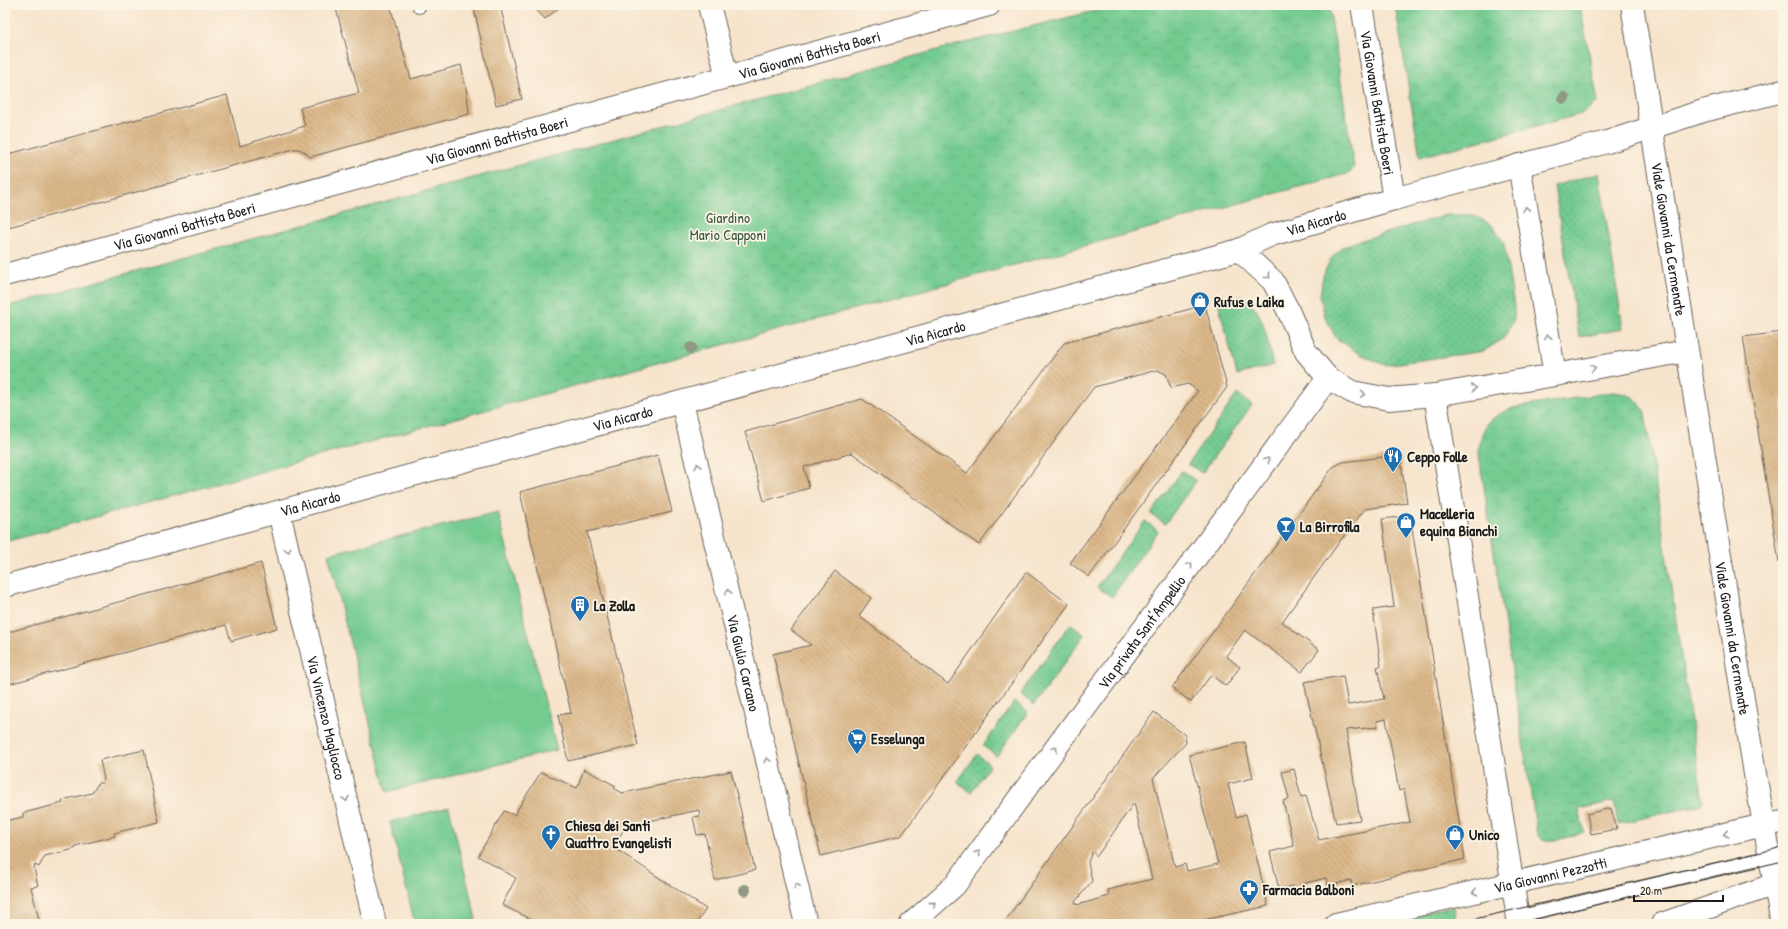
<svg xmlns="http://www.w3.org/2000/svg" width="1788" height="929" font-family="'Patrick Hand',sans-serif">
	<style>
		.grass { fill: url(#grass-dots); stroke: #487456 }
		.park { fill: url(#park-crowns); stroke: #487456 }
		.pitch { fill: #73cb90; stroke: #487456 }
		.building { fill: url(#building-back-hatch); fill-rule: evenodd }
		.lines { fill: none; stroke-linecap: round; stroke-linejoin: round }
		.service-casing { stroke: #69625a; stroke-width: 14 }
		.minor-casing { stroke: #69625a; stroke-width: 24 }
		.secondary-casing { stroke: #69625a; stroke-width: 24 }
		.service { stroke: #fff; stroke-width: 12 }
		.minor { stroke: #fff; stroke-width: 22 }
		.secondary { stroke: #fff; stroke-width: 22 }
		.tram { stroke: #1c1c1c; stroke-width: 1 }
		.tree { fill: #8f9882 }
		.oneway { stroke: #999 }
		.labels { text-anchor: middle; dominant-baseline: central; stroke-width: 3.5; stroke-linejoin: round; paint-order: stroke }
		.street-label { font-size: 15px; fill: #1c1c1c; stroke: #fcf5e5 }
		.park-label { font-size: 15px; fill: #3a5945; stroke: #fcf5e5 }
		.poi-label { font-size: 15px; font-weight: bold; fill: #1c1c1c; stroke: #fcf5e5; text-anchor: start }
	</style>
	<defs>
		<pattern id="grass-dots" width="8" height="8" patternUnits="userSpaceOnUse"><rect width="8" height="8" fill="#73cb90"/><path d="M2 2h.1M6 6h.1" fill="none" stroke="#63ae7c" stroke-width="1.8" stroke-linecap="round"/></pattern>
		<pattern id="park-crowns" width="20" height="18" patternUnits="userSpaceOnUse"><rect width="20" height="18" fill="#73cb90"/><path d="M2 6a3 3 0 1 1 6 0M12 15a3 3 0 1 1 6 0" fill="none" stroke="#63ae7c"/></pattern>
		<pattern id="building-back-hatch" width="6" height="6" patternUnits="userSpaceOnUse"><rect width="6" height="6" fill="#dcb88a"/><path d="M-1 5l2 2M0 0l6 6M5-1l2 2" fill="none" stroke="#bc9e76"/></pattern>
	</defs>
	<rect width="100%" height="100%" fill="#fcf5e5"/>
	<filter id="ink" filterUnits="userSpaceOnUse"><feTurbulence type="fractalNoise" baseFrequency=".025" numOctaves="2"/><feDisplacementMap in="SourceGraphic" scale="8" xChannelSelector="R" yChannelSelector="G"/><feConvolveMatrix kernelMatrix="1 2 1 2 8 2 1 2 1" color-interpolation-filters="sRGB"/></filter>
	<filter id="wash" filterUnits="userSpaceOnUse"><feTurbulence type="fractalNoise" baseFrequency=".012" numOctaves="4" result="noise"/><feDisplacementMap in="SourceGraphic" scale="16" xChannelSelector="R" yChannelSelector="G"/><feGaussianBlur stdDeviation="0.9" result="paint"/><feColorMatrix in="noise" values="0 0 0 0 0 0 0 0 0 0 0 0 0 0 0 0 0 1.4 0 .05"/><feComposite in="paint" operator="in"/></filter>
	<g filter="url(#wash)">
		<rect width="100%" height="100%" fill="#f7e4cc"/>
		<g class="grass">
			<path d="M1599,173L1623,329L1579,337L1554,186Z"/>
			<path d="M1446,215H1473L1492,225L1504,243L1514,306V319L1504,338L1484,351L1385,365L1360,354L1336,338L1325,317L1320,296L1323,276L1330,260L1341,248L1355,242Z"/>
			<path d="M1242,296C1265,309 1267,341 1273,365L1237,375L1218,302Z"/>
			<path d="M1237,394L1252,405L1202,473L1188,464Z"/>
			<path d="M1182,471L1196,481L1165,524L1151,514Z"/>
			<path d="M1145,521L1158,531L1112,597L1097,587Z"/>
			<path d="M1070,624L1085,635L1034,705L1020,694Z"/>
			<path d="M1014,702L1028,712L997,756L983,746Z"/>
			<path d="M977,754L990,765L971,792L957,782Z"/>
			<path d="M1453,906L1457,924H1376Z"/>
		</g>
		<g class="park">
			<path d="M1118,5H1329L1354,167L1350,173L5,542V307L941,49Z"/>
			<path d="M1395,5H1580L1598,102L1581,114L1420,157Z"/>
			<path d="M1613,392C1631,394 1637,397 1645,413L1703,802L1699,805L1618,824L1614,801L1579,809L1584,832C1571,835 1546,848 1537,834L1479,455C1480,428 1487,418 1513,408Z"/>
		</g>
		<g class="pitch">
			<path d="M498,512L557,750L387,792L328,554Z"/>
			<path d="M449,807L476,919L455,924H415L390,822Z"/>
		</g>
		<g id="blocks">
			<g class="building">
				<path d="M335,5H390L411,79L461,65L467,93L469,114L310,157L305,152L299,149H294L5,228V155L227,95L240,146L305,126L300,108L359,93Z"/>
				<path d="M473,5H500L522,99L496,105Z"/>
				<path d="M532,5H562L545,19Z"/>
				<path d="M1205,305L1227,387L1089,577L1070,563L1198,391L1188,384L1171,388L1166,374L1157,370L1094,387L979,545L852,453L804,467L809,488L764,501L745,432L862,399L967,473L1064,343Z"/>
				<path d="M1783,332V581H1782L1743,337Z"/>
				<path d="M658,455L672,512L587,532L638,745L568,761L558,715L571,713L520,492Z"/>
				<path d="M1400,455L1407,503L1365,509L1340,541L1282,622L1319,650L1304,669L1302,672L1245,630L1226,656L1240,667L1226,686L1211,675L1191,702L1172,688L1333,467L1343,462Z"/>
				<path d="M1410,516L1465,859L1352,886L1351,880L1328,886L1326,878L1302,884L1303,891L1294,894L1292,886L1279,889L1270,852L1294,846L1283,801L1289,799L1282,772L1294,769L1301,797L1306,796L1319,840L1410,822L1404,789L1399,791L1386,719L1377,721L1378,727L1346,730L1360,820L1336,823L1304,682L1343,676L1348,705L1384,699L1377,667L1381,666L1373,610L1394,607L1382,519Z"/>
				<path d="M261,563L277,628L231,641L226,625L5,685V633Z"/>
				<path d="M835,571L871,598L859,616L948,684L1026,572L1069,604L901,836L821,856L773,654L811,645L791,630Z"/>
				<path d="M1154,712L1185,735L1186,743L1153,778L1175,867L1185,864L1187,871L1218,864L1189,755L1245,742L1253,778L1228,784L1236,817L1246,814L1268,906L1185,924H1003ZM1134,803L1152,879L1108,890L1109,896L1077,905L1075,902L1092,881L1088,862L1092,852L1097,856Z"/>
				<path d="M144,750L159,822L114,833L115,836L75,846V849L45,856L39,867L35,865L34,868L38,886L31,887L40,924H5V821L23,817V813L63,803L62,800L92,793L99,782L101,784L104,779L100,760Z"/>
				<path d="M584,769L616,786L614,788L622,793L731,771L755,870L715,880L705,834L697,835L693,817L700,816L699,810L626,826L613,847L706,909L696,924H541L502,905L516,878L478,856L504,811L514,815L541,772L577,788Z"/>
				<path d="M1611,808L1617,829L1591,834L1587,814Z"/>
			</g>
		</g>
	</g>
	<g filter="url(#ink)">
		<use href="#blocks" fill-opacity="0" stroke="#69625a" stroke-width="1"/>
		<g class="lines">
			<defs>
				<g id="service">
					<path d="M419,5V7"/>
					<path d="M1518,917L1783,853"/>
				</g>
				<g id="minor">
					<path d="M709,5L727,77"/>
					<path id="s1" d="M1362,5L1394,199"/>
					<path d="M1519,165L1555,375"/>
					<path d="M1239,250L1273,281L1287,308L1306,352L1328,378L1352,392L1389,399L1435,395L1555,375L1687,351"/>
					<path id="s2" d="M5,275L989,5"/>
					<path d="M1435,395L1519,924"/>
					<path id="s3" d="M682,402L806,924"/>
					<path id="s4" d="M279,512L375,924"/>
					<path id="s5" d="M5,586L1239,250L1271,235L1394,199L1607,142L1703,111L1783,91"/>
					<path id="s6" d="M911,924L955,885L1328,378"/>
					<path id="s7" d="M1336,924L1764,825L1783,822"/>
					<path d="M1662,924L1775,884L1783,879"/>
				</g>
				<g id="secondary">
					<path id="s8" d="M1632,5L1755,774L1782,924"/>
				</g>
			</defs>
			<use href="#service" class="service-casing"/>
			<use href="#minor" class="minor-casing"/>
			<use href="#secondary" class="secondary-casing"/>
			<use href="#service" class="service"/>
			<use href="#minor" class="minor"/>
			<use href="#secondary" class="secondary"/>
			<g class="tram">
				<path d="M1453,924L1783,847"/>
				<path d="M1514,924L1783,861"/>
			</g>
		</g>
		<g class="tree">
			<circle cx="1564" cy="98" r="6"/>
			<circle cx="691" cy="348" r="6"/>
			<circle cx="745" cy="890" r="6"/>
		</g>
		<defs><path id="oneway-chevron" d="M-2-3.5L2.5 0L-2 3.5" fill="none" stroke-width="1.6" stroke-linecap="round" stroke-linejoin="round"/></defs>
		<g class="oneway">
			<use href="#oneway-chevron" transform="translate(1526 209) rotate(-100)"/>
			<use href="#oneway-chevron" transform="translate(1268 276) rotate(43)"/>
			<use href="#oneway-chevron" transform="translate(1548 337) rotate(-100)"/>
			<use href="#oneway-chevron" transform="translate(1593 368) rotate(-10)"/>
			<use href="#oneway-chevron" transform="translate(1474 388) rotate(-9)"/>
			<use href="#oneway-chevron" transform="translate(1363 394) rotate(10)"/>
			<use href="#oneway-chevron" transform="translate(1267 460) rotate(-54)"/>
			<use href="#oneway-chevron" transform="translate(698 466) rotate(-103)"/>
			<use href="#oneway-chevron" transform="translate(288 550) rotate(77)"/>
			<use href="#oneway-chevron" transform="translate(1190 565) rotate(-54)"/>
			<use href="#oneway-chevron" transform="translate(728 592) rotate(-103)"/>
			<use href="#oneway-chevron" transform="translate(1055 749) rotate(-54)"/>
			<use href="#oneway-chevron" transform="translate(767 760) rotate(-103)"/>
			<use href="#oneway-chevron" transform="translate(346 799) rotate(77)"/>
			<use href="#oneway-chevron" transform="translate(1726 834) rotate(167)"/>
			<use href="#oneway-chevron" transform="translate(978 853) rotate(-54)"/>
			<use href="#oneway-chevron" transform="translate(797 886) rotate(-103)"/>
			<use href="#oneway-chevron" transform="translate(1475 892) rotate(167)"/>
			<use href="#oneway-chevron" transform="translate(933 904) rotate(-41)"/>
		</g>
	</g>
	<defs>
		<symbol id="shop-pin" viewBox="-11 -11 22 30"><path d="M0 17L-7.5 6A9.5 9.5 0 1 1 7.5 6Z" fill="#1f6fb2" stroke="#fcf5e5"/><path d="M-5-2.5h2.3a2.7 3.5 0 0 1 5.4 0H5L5.5 6h-11ZM-1.5-2.5h3a1.5 2.3 0 0 0-3 0Z" fill="#fff"/></symbol>
		<symbol id="restaurant-pin" viewBox="-11 -11 22 30"><path d="M0 17L-7.5 6A9.5 9.5 0 1 1 7.5 6Z" fill="#1f6fb2" stroke="#fcf5e5"/><path d="M-5-6h1v4h1v-4h1v4h1v-4h1v5L-1.5 .5V6h-2V.5L-5-1ZM5-6V6H3V1.5H1.5Q1.5-4 5-6Z" fill="#fff"/></symbol>
		<symbol id="bar-pin" viewBox="-11 -11 22 30"><path d="M0 17L-7.5 6A9.5 9.5 0 1 1 7.5 6Z" fill="#1f6fb2" stroke="#fcf5e5"/><path d="M-6-5H6L.8 .8V4.5H3.5V6h-7V4.5H-.8V.8Z" fill="#fff"/></symbol>
		<symbol id="building-pin" viewBox="-11 -11 22 30"><path d="M0 17L-7.5 6A9.5 9.5 0 1 1 7.5 6Z" fill="#1f6fb2" stroke="#fcf5e5"/><path d="M-4-6H4V6H1V3H-1V6H-4ZM-2.5-4.3h1.7v1.8h-1.7ZM.8-4.3h1.7v1.8H.8ZM-2.5-1h1.7V.8h-1.7ZM.8-1h1.7V.8H.8Z" fill="#fff"/></symbol>
		<symbol id="supermarket-pin" viewBox="-11 -11 22 30"><path d="M0 17L-7.5 6A9.5 9.5 0 1 1 7.5 6Z" fill="#1f6fb2" stroke="#fcf5e5"/><path d="M-6-5.5h2.5l.6 2H6L4.5 2H-2.5L-4.4-4H-6ZM-1.5 3.2a1.3 1.3 0 1 0 .1 0ZM3 3.2a1.3 1.3 0 1 0 .1 0Z" fill="#fff"/></symbol>
		<symbol id="church-pin" viewBox="-11 -11 22 30"><path d="M0 17L-7.5 6A9.5 9.5 0 1 1 7.5 6Z" fill="#1f6fb2" stroke="#fcf5e5"/><path d="M-1.2-6h2.4v3.5h3.3v2.4h-3.3V6h-2.4V-.1h-3.3v-2.4h3.3Z" fill="#fff"/></symbol>
		<symbol id="pharmacy-pin" viewBox="-11 -11 22 30"><path d="M0 17L-7.5 6A9.5 9.5 0 1 1 7.5 6Z" fill="#1f6fb2" stroke="#fcf5e5"/><path d="M-2-6h4v4h4v4h-4v4h-4v-4h-4v-4h4Z" fill="#fff"/></symbol>
	</defs>
	<g fill-rule="evenodd">
		<use href="#shop-pin" x="1189" y="290" width="22" height="30"/>
		<use href="#restaurant-pin" x="1382" y="445" width="22" height="30"/>
		<use href="#shop-pin" x="1395" y="511" width="22" height="30"/>
		<use href="#bar-pin" x="1275" y="515" width="22" height="30"/>
		<use href="#building-pin" x="569" y="594" width="22" height="30"/>
		<use href="#supermarket-pin" x="846" y="727" width="22" height="30"/>
		<use href="#church-pin" x="540" y="823" width="22" height="30"/>
		<use href="#shop-pin" x="1444" y="823" width="22" height="30"/>
		<use href="#pharmacy-pin" x="1238" y="878" width="22" height="30"/>
	</g>
	<g class="labels">
		<g class="street-label">
			<text stroke="none"><textPath href="#s2" startOffset="834">Via Giovanni Battista Boeri</textPath></text>
			<text stroke="none"><textPath href="#s1" startOffset="99">Via Giovanni Battista Boeri</textPath></text>
			<text stroke="none"><textPath href="#s2" startOffset="510">Via Giovanni Battista Boeri</textPath></text>
			<text stroke="none"><textPath href="#s5" startOffset="1361">Via Aicardo</textPath></text>
			<text stroke="none"><textPath href="#s2" startOffset="186">Via Giovanni Battista Boeri</textPath></text>
			<text stroke="none"><textPath href="#s8" startOffset="237">Viale Giovanni da Cermenate</textPath></text>
			<text stroke="none"><textPath href="#s5" startOffset="964">Via Aicardo</textPath></text>
			<text stroke="none"><textPath href="#s5" startOffset="640">Via Aicardo</textPath></text>
			<text stroke="none"><textPath href="#s5" startOffset="316">Via Aicardo</textPath></text>
			<text stroke="none"><textPath href="#s6" startOffset="373">Via privata Sant'Ampellio</textPath></text>
			<text stroke="none"><textPath href="#s8" startOffset="641">Viale Giovanni da Cermenate</textPath></text>
			<text stroke="none"><textPath href="#s3" startOffset="268">Via Giulio Carcano</textPath></text>
			<text stroke="none"><textPath href="#s4" startOffset="211">Via Vincenzo Magliocco</textPath></text>
			<text stroke="none"><textPath href="#s7" startOffset="220">Via Giovanni Pezzotti</textPath></text>
		</g>
		<g class="park-label">
			<text x="728" y="217">Giardino<tspan x="728" dy="17">Mario Capponi</tspan></text>
		</g>
		<g class="poi-label">
			<text x="1214" y="301">Rufus e Laika</text>
			<text x="1407" y="456">Ceppo Folle</text>
			<text x="1420" y="513">Macelleria<tspan x="1420" dy="17">equina Bianchi</tspan></text>
			<text x="1300" y="526">La Birrofila</text>
			<text x="594" y="605">La Zolla</text>
			<text x="871" y="738">Esselunga</text>
			<text x="565" y="825">Chiesa dei Santi<tspan x="565" dy="17">Quattro Evangelisti</tspan></text>
			<text x="1469" y="834">Unico</text>
			<text x="1263" y="889">Farmacia Balboni</text>
		</g>
	</g>
	<rect width="1788" height="929" fill="none" stroke="#fcf5e5" stroke-width="20"/>
	<path d="M1634 895v6h89v-6" fill="none" stroke="#1c1c1c" stroke-width="2"/>
	<text x="1640" y="895" font-size="12" fill="#1c1c1c" stroke="#fcf5e5" stroke-width="3" paint-order="stroke">20 m</text>
</svg>
